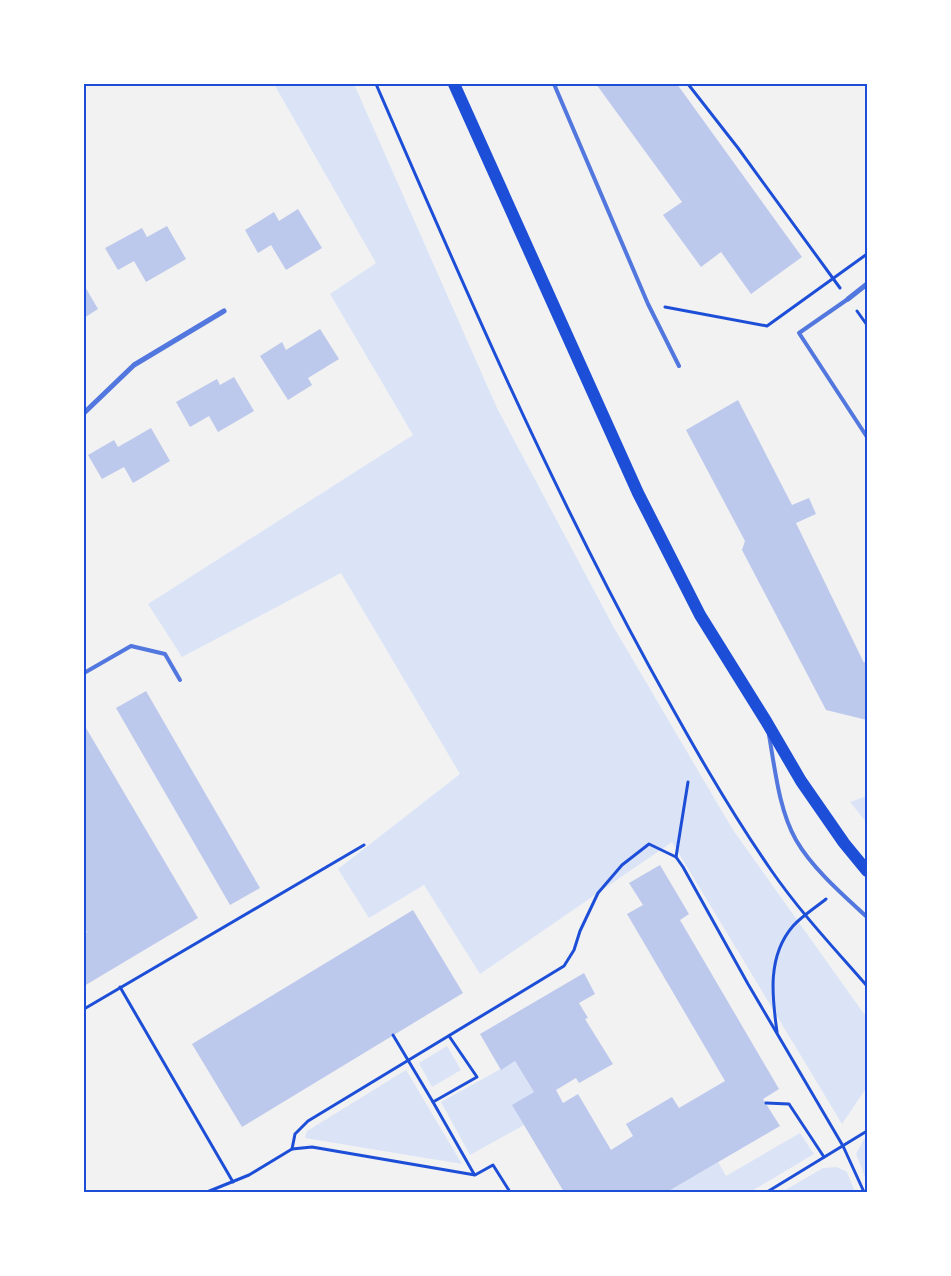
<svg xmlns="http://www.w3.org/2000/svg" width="951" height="1276" font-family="'Titillium Web',sans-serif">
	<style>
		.green { fill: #dbe4f7 }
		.building { fill: #bdc9ec }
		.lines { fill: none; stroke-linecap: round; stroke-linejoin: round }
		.path { stroke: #1d4ed8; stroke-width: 3 }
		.service { stroke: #5277de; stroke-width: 4 }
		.minor { stroke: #5277de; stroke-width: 5 }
		.primary { stroke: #1d4ed8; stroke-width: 12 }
		.neatline { fill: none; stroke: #1d4ed8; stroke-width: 2 }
	</style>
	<rect width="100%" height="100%" fill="#f2f2f2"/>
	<g class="green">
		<path d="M274,84H354L497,408L613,626L733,830L867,1018V1087L842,1124L672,842L480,974L424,885L369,918L338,869L460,774L341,573L182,657L148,604L413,435L330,294L376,263Z"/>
		<path d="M867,796V823L850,802Z"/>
		<path d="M447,1046L461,1070L432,1087L419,1063Z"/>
		<path d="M515,1061L534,1092L513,1105L524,1125L470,1155L441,1102Z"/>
		<path d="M406,1070L462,1164L305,1138L307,1131Z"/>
		<path d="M800,1133L814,1154L750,1192H667L718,1162L726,1176Z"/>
		<path d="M867,1137V1182L856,1154L864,1139Z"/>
		<path d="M837,1167L847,1172L855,1192H782L823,1168Z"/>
	</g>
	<g class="building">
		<path d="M596,84H677L802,257L751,294L721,252L701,267L663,215L682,202Z"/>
		<path d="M298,209L322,248L286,270L271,245L258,253L245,230L274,212L279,221Z"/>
		<path d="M167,226L186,259L146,282L134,261L118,270L105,248L142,228L147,237Z"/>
		<path d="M84,285L98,309L84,318Z"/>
		<path d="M320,329L339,359L308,378L312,385L288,400L260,356L282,342L286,350Z"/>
		<path d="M234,377L254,411L218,432L209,416L190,427L176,402L217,379L220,385Z"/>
		<path d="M738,400L792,505L809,498L816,514L796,523L864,663L867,657V720L826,710L742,550L745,541L686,430Z"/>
		<path d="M151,428L170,461L133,483L124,467L102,479L88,455L114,440L118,447Z"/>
		<path d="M146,691L260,888L230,905L116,708Z"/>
		<path d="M86,728L198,918L84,986V934L87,932L84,927V730Z"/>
		<path d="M660,865L689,914L680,920L779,1089L763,1099L780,1126L667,1192H564L512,1105L534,1092L515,1061L501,1070L480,1034L584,973L595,994L579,1003L588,1018L585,1019L613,1064L579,1083L576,1078L556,1090L563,1103L578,1094L611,1150L633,1136L626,1124L672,1097L679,1108L725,1081L627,914L643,905L629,883Z"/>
		<path d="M413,910L463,993L242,1127L192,1044Z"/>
	</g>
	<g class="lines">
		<g class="path">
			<path d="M376,84C461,280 546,477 649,666C687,735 726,805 771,870C800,912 834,948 867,986"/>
			<path d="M688,84L738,148L840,288"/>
			<path d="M665,307L767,326L867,254"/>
			<path d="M857,311L867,325"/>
			<path d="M676,857L688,782"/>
			<path d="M120,987L233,1182"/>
			<path d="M84,1009L364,845"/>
			<path d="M777,1032C772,996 767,956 793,926C802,916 815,908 826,899"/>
			<path d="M393,1035L433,1102"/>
			<path d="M449,1036L477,1077L433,1102L474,1174"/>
			<path d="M766,1103L789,1104L824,1157"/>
			<path d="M292,1149L295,1134L308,1121L564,966L574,950L580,931L598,893L622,865L649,844L676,857L683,867L748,984L843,1146L864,1192"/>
			<path d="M207,1192L249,1175L292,1149L312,1147L475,1175L493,1165L510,1192"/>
			<path d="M767,1192L867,1131"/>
		</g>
		<g class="service">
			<path d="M554,84L648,304L679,366"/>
			<path d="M848,299L799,333L867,437"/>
			<path d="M84,673L131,646L165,654L180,680"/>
			<path d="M769,735C775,769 779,810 796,840C812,868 843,895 867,917"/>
		</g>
		<g class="minor">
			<path d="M848,299L867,284"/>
			<path d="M84,413L134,365L224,311"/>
		</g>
		<path class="primary" d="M454,84L638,493L700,615L766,721L801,781L844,843L867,871"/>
	</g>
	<rect width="951" height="1276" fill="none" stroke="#ffffff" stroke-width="170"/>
	<rect x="85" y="85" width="781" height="1106" class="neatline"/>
</svg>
